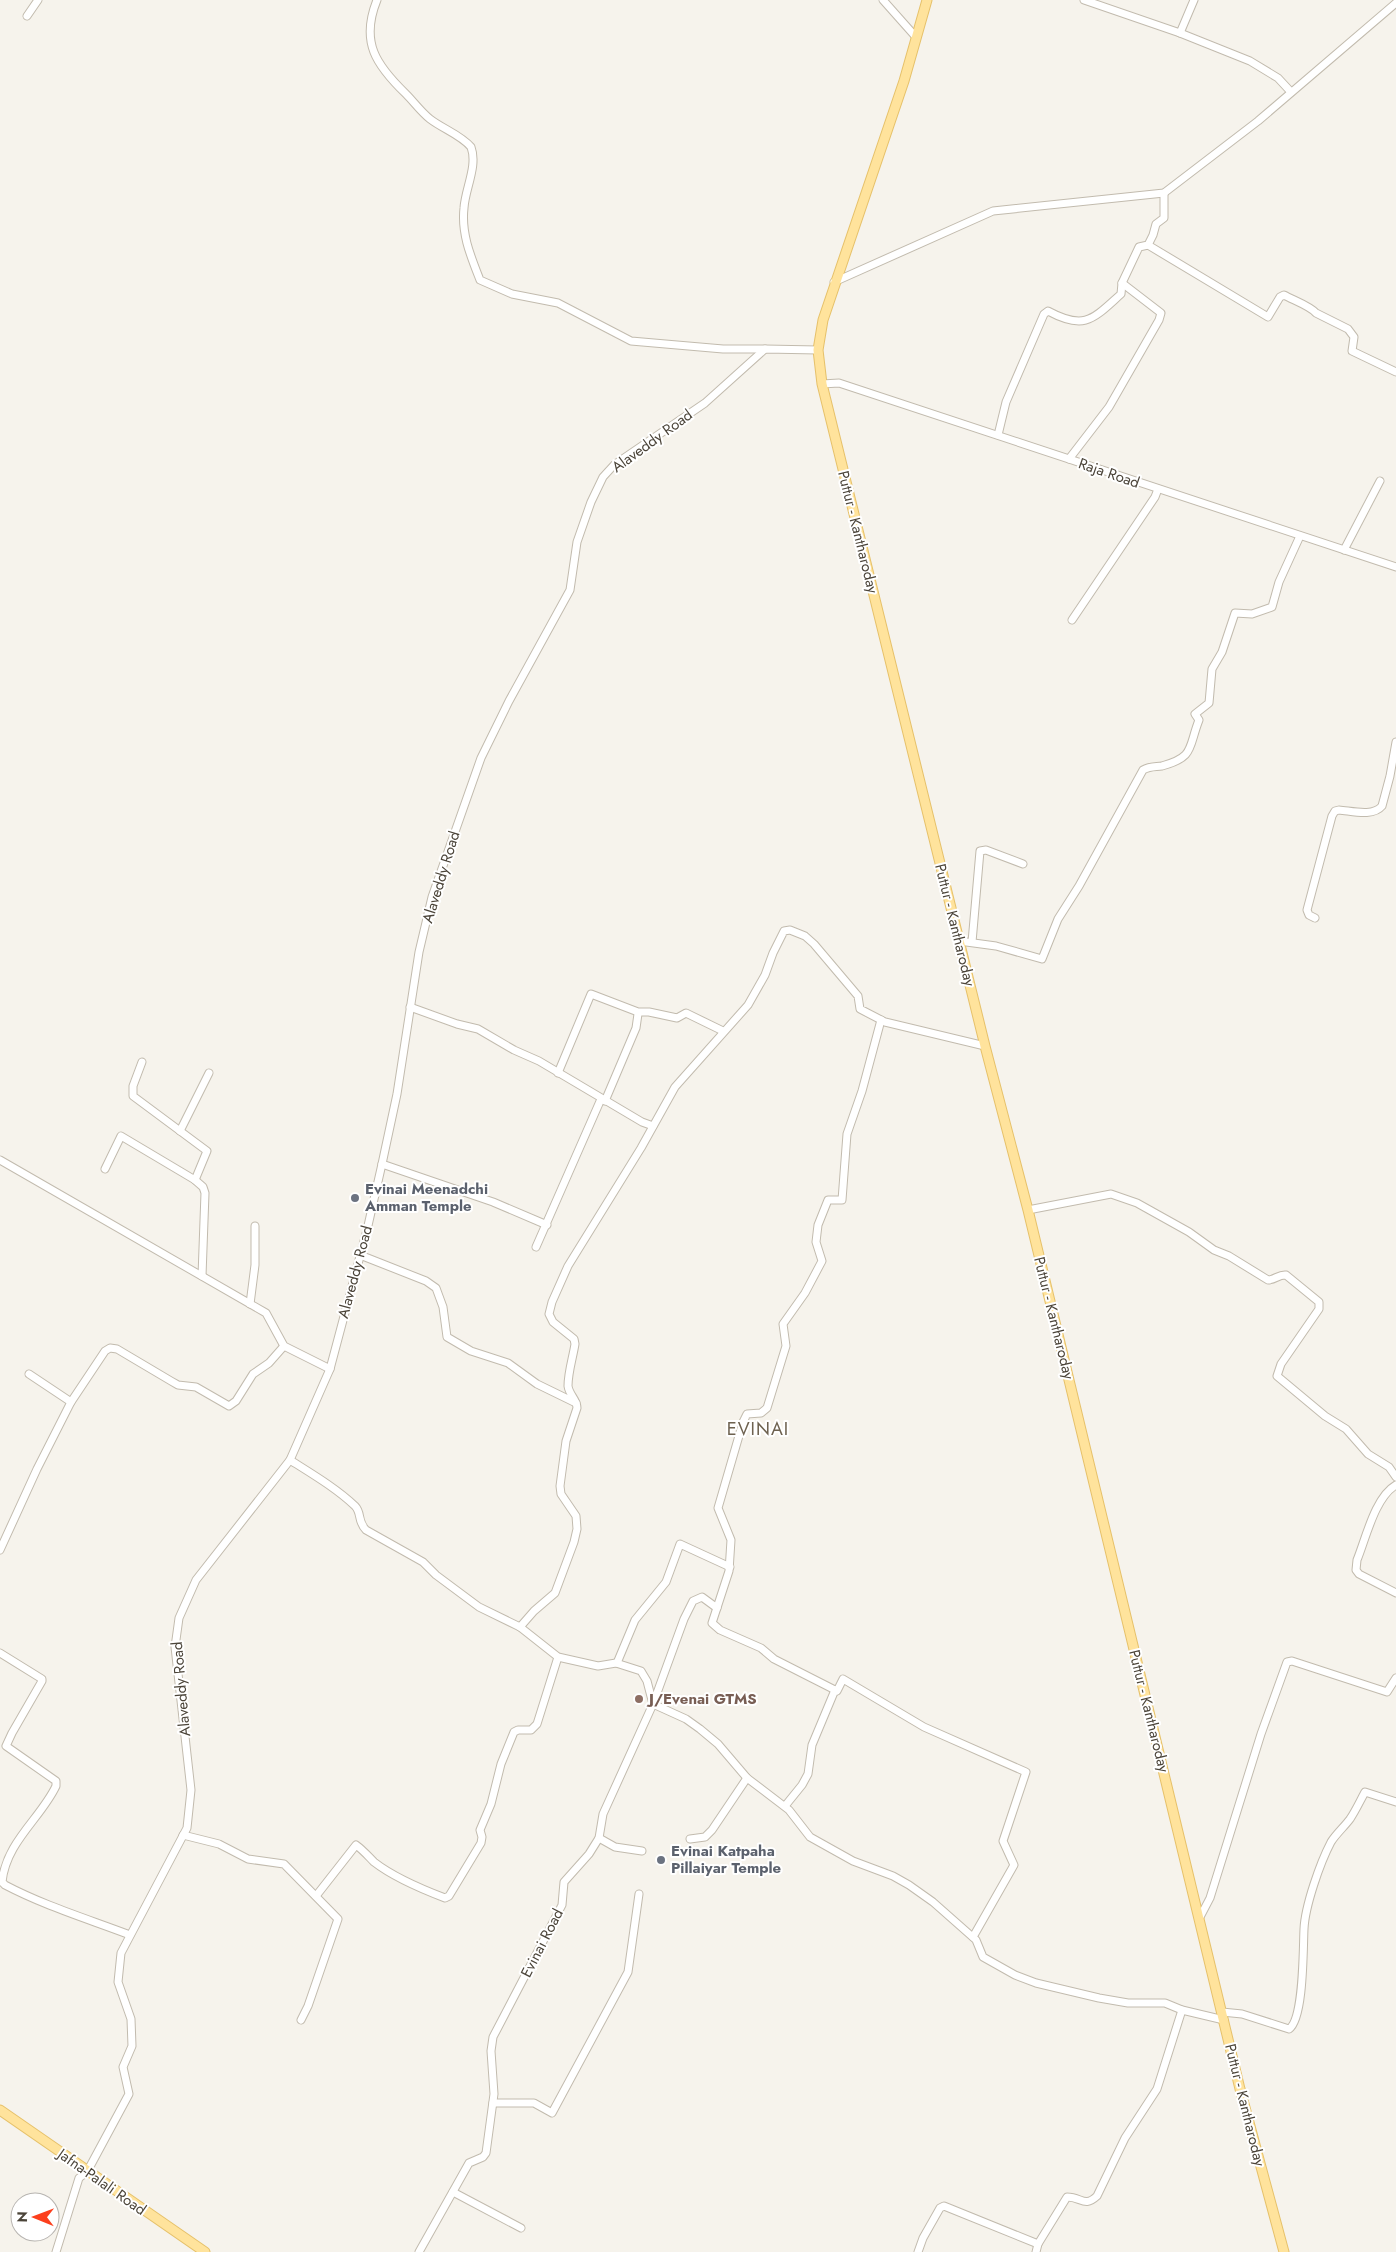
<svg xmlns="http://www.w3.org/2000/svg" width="1396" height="2252" font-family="Jost,sans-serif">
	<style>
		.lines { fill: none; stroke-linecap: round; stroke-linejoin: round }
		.minor-casing { stroke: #c2bbae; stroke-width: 9 }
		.major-casing { stroke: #e6c16a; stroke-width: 11 }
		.minor { stroke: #fff; stroke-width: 7 }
		.major { stroke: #ffe39c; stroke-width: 9 }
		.worship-dot { fill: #6b7280; stroke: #fff; stroke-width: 2 }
		.education-dot { fill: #8d6e63; stroke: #fff; stroke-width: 2 }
		.labels { text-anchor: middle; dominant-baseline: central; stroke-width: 4; stroke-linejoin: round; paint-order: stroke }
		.street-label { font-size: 15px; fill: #4b4439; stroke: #fff }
		.worship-label { font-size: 15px; font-weight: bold; fill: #5b616d; stroke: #fff; text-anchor: start }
		.education-label { font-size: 15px; font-weight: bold; fill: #785e54; stroke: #fff; text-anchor: start }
		.quarter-label { font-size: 18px; letter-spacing: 1px; fill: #6e6250; stroke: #fff }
	</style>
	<rect width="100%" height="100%" fill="#f6f3ec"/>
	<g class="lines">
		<defs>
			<g id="minor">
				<path d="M377,0C360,42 376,65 406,94C414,102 421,112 430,119C443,129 461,135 471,147C478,166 465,189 464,208C461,234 471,257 480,280L512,294L558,303L631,341L723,349H765"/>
				<path d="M883,0L915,36"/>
				<path d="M1084,0L1180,33L1250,61L1278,78L1291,92"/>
				<path d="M27,16L38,0"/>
				<path d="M1180,33L1194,0"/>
				<path d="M1148,245L1268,317L1280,297L1284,295C1293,300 1310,306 1316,313L1348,329L1354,337L1352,351L1396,372"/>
				<path d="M834,282L993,211L1164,193L1258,121L1396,3"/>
				<path d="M822,384L839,383L1396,567"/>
				<path d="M998,435L1006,402L1044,314L1048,311C1085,331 1093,319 1121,294L1122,283L1139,247L1148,245L1153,235L1156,224L1164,218V193"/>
				<path d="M1069,459L1109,407L1159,320L1161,313L1122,283"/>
				<path d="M1344,550L1380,481"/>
				<path d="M1072,620L1155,497L1158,489"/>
				<path d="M1315,918L1309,915L1307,910L1332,816L1335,811L1339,810C1352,811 1373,817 1382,806L1390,776L1396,742"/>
				<path d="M959,941L996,946L1042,959L1058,919L1079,886L1143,770C1150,766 1155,767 1162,766C1195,757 1188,748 1199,720L1195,714L1209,703L1212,669L1222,652L1235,613L1252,614L1272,607L1279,582L1300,536"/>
				<path d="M972,942L980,851L986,850L1023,864"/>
				<path d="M410,1007L457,1024L478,1029L514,1050L539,1061L642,1122L653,1126"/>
				<path d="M881,1020L862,1091L847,1134L842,1200H828L818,1225L816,1242L822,1261L805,1293L783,1324L786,1346L767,1408L761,1413L747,1414L743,1422L718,1508L731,1540L729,1571L712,1623L720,1630L761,1648L774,1659L837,1691L843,1679L924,1727L1026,1772L1003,1841L1014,1865L973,1937"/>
				<path d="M142,1062L133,1086V1096L207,1151L195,1180"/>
				<path d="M558,1073L591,994L638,1012H649L677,1018L686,1013L723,1031"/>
				<path d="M605,1101L636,1028L638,1014"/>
				<path d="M180,1131L209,1073"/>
				<path d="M0,1160L266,1313L284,1346L330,1369"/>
				<path d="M382,1164L493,1202L547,1225"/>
				<path d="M105,1169L121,1136L195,1180L203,1187L205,1193L202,1276"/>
				<path d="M1028,1210L1111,1194L1137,1203L1189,1232L1214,1250L1229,1256L1268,1280C1275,1280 1279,1274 1286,1275L1319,1302V1309L1281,1364L1277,1376L1325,1416L1346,1429L1368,1454L1389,1467L1396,1477"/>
				<path d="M536,1247L601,1099"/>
				<path d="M360,1255L426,1281L436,1288L443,1307L447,1337L471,1351L508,1363L537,1384L576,1403"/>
				<path d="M250,1304L255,1265V1226"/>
				<path d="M29,1374L71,1402"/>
				<path d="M290,1460C312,1474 336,1488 355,1506C362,1513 357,1521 366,1530L423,1562L436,1575L479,1607L520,1627L558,1657L598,1666L616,1663L641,1671L647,1681L653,1704L686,1719L700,1729L718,1744L747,1778L789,1810L810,1837L853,1861L893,1876L909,1885L933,1902L976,1940L983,1957L1015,1975L1036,1983L1099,1998L1128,2003H1165L1182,2010L1224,2020"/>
				<path d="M1396,1485C1375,1497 1366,1538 1357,1560L1356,1570L1359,1574L1396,1593"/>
				<path d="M0,1550L37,1469L71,1402L105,1351L110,1348L117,1349L171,1381L178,1385L196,1387L229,1406L236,1401L253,1374L269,1363L284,1346"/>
				<path d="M520,1627L534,1611L555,1593L574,1542L577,1529L576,1516L561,1494L560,1486L566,1441L577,1408C577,1399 569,1395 568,1386C568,1372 573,1357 575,1344L574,1339L553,1322L549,1314L552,1302L568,1266L641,1148L675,1087L748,1005L765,975L773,953L784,931L790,930L805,936L814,944L858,996L860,1009L885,1022L985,1046"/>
				<path d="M0,1653L42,1679V1681L12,1733L6,1746L56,1781V1786C41,1818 6,1842 2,1882L5,1885C45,1906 88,1919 130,1935"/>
				<path d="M617,1663L635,1620L666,1582L680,1544L730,1567"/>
				<path d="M785,1806L802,1785L808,1774L812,1745L835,1690"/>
				<path d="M183,1835L219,1844L248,1859L284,1864L338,1919L308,2006L301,2020"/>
				<path d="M599,1838L615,1847L642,1851"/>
				<path d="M690,1839L705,1837L712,1830L747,1778"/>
				<path d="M316,1896L356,1845C363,1850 368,1856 374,1862C392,1876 424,1890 445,1898L449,1896L481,1843L482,1837L480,1830L491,1804L501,1764L514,1732L518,1730H531L537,1724L558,1657"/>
				<path d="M1199,1919L1210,1898L1261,1734L1287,1662L1292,1661L1387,1692L1396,1678"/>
				<path d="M1222,2012L1242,2014L1289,2029C1304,2019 1303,1948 1304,1929C1305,1906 1320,1863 1331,1842C1336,1834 1344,1827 1350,1819C1356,1810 1360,1801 1365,1792L1396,1802"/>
				<path d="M493,2103H534L552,2113L628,1972L639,1894"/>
				<path d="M453,2192L521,2228"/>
				<path d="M56,2252L79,2178L87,2172L129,2094L123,2067L132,2046L131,2019L118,1982L121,1953L187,1828L191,1790L175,1647L179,1618L196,1580L290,1460L330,1369L367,1230L382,1164L397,1094L419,952L432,897L481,758L509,701L570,590L577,542L591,502L603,477L614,465L705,403L765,349L818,350"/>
				<path d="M419,2252L469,2163L483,2157L486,2153L494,2094L491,2051L493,2037L562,1905L564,1882L589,1854L599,1838L603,1814L653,1704L684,1619L693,1601L702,1597L717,1608"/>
				<path d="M918,2252L923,2238L940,2208L944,2206L1038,2244"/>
				<path d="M1036,2252L1038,2244L1067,2197C1082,2197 1084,2208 1097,2196L1125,2138L1157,2089L1182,2010"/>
			</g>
			<g id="major">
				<path d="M927,0L904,81L823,320L818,350L822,384L985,1046L1028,1210L1240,2089L1284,2252"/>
				<path d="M0,2110L205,2252"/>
			</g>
		</defs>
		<use href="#minor" class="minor-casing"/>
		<use href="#major" class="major-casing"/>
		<use href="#minor" class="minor"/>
		<use href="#major" class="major"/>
	</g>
	<g class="worship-dot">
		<circle cx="355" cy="1198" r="5"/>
		<circle cx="661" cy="1860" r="5"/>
	</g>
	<circle class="education-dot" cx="639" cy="1699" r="5"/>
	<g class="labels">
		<g class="street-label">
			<text transform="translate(652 441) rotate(-36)">Alaveddy Road</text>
			<text transform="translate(1109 473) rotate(19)">Raja Road</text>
			<text transform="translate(858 532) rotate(76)">Puttur - Kantharoday</text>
			<text transform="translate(441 877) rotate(-73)">Alaveddy Road</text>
			<text transform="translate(955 925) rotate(76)">Puttur - Kantharoday</text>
			<text transform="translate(355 1272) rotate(-75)">Alaveddy Road</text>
			<text transform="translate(1054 1318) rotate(76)">Puttur - Kantharoday</text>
			<text transform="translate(181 1689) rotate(-95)">Alaveddy Road</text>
			<text transform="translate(1149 1711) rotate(76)">Puttur - Kantharoday</text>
			<text transform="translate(542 1943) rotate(-63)">Evinai Road</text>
			<text transform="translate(1245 2105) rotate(76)">Puttur - Kantharoday</text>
			<text transform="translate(102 2182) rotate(35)">Jafna-Palali Road</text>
		</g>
		<g class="worship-label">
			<text x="365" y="1189">Evinai Meenadchi<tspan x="365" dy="17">Amman Temple</tspan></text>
			<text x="671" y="1851">Evinai Katpaha<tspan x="671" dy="17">Pillaiyar Temple</tspan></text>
		</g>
		<g class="education-label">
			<text x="649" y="1699">J/Evenai GTMS</text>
		</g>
		<g class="quarter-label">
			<text x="758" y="1429">EVINAI</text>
		</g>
	</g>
	<g transform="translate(35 2217) rotate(271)"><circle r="24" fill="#ffffff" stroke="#b7b4b0"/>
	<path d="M0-4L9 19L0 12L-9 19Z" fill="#fc3f1d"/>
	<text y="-8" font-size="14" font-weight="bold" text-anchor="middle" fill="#4b4439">N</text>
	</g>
</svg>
